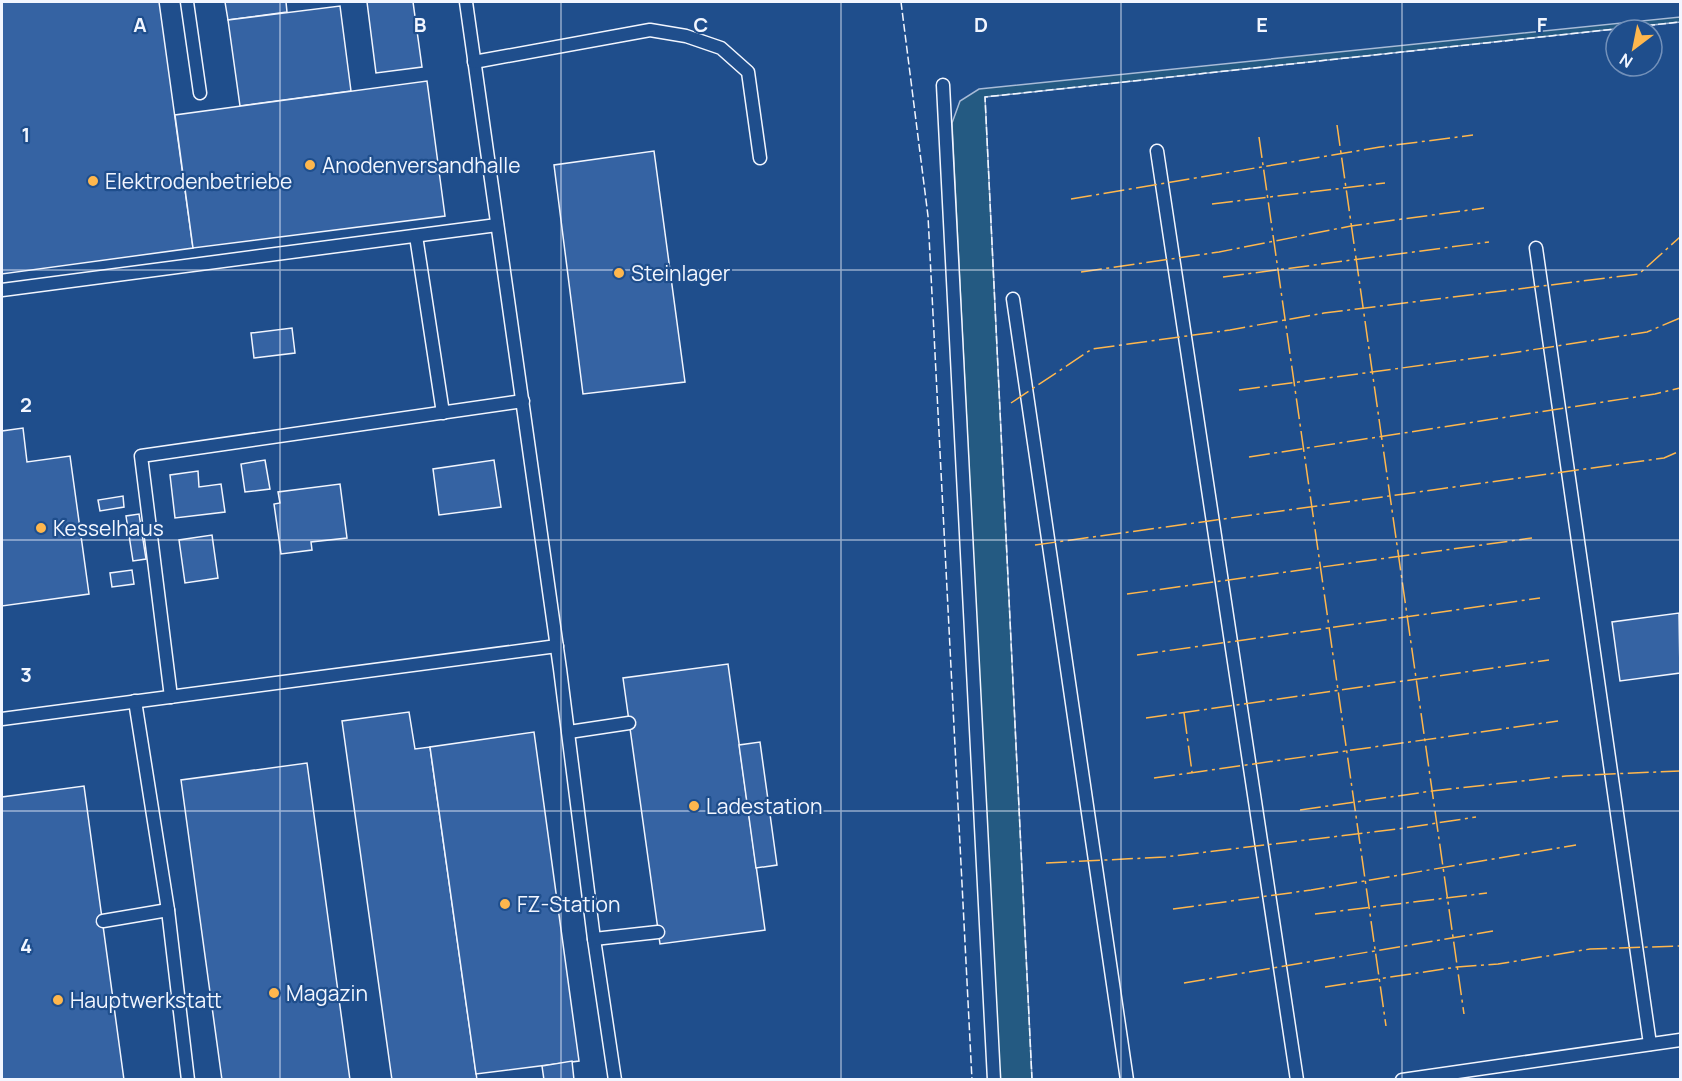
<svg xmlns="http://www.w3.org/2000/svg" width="1682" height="1081" font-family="Manrope,sans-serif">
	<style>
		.green { fill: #245a82; stroke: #a8bbd7; stroke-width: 1.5 }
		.building { fill: #3563a3; stroke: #f2f6ff; stroke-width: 1.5 }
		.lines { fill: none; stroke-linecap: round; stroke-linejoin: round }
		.service-casing { stroke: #f2f6ff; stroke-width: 15 }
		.service { stroke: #1f4e8c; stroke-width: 12 }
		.fence { stroke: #f2f6ff; stroke-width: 1.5; stroke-dasharray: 8 3; stroke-linecap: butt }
		.power { stroke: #ffb74d; stroke-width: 1.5; stroke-dasharray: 21 4.5 3 4.5; stroke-linecap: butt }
		.grid { fill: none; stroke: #f2f6ff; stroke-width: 1.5; stroke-opacity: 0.55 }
		.poi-dot { fill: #ffb74d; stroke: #1f4e8c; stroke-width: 2 }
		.labels { text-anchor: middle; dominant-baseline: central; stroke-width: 4.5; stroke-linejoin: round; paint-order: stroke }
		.poi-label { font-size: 21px; fill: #f2f6ff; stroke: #1f4e8c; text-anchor: start }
		.grid-label { font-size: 20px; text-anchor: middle; font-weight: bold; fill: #f2f6ff; stroke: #1f4e8c; stroke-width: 4.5; stroke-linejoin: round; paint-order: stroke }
	</style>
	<rect width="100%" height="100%" fill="#1f4e8c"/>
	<path class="green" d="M1680,17V22L985,97L1032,1079H999L952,123L960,101L979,89Z"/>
	<g class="building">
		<path d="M2,2H159L193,248L2,274Z"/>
		<path d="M225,2H286L287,12L228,20Z"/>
		<path d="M367,2H413L422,67L376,73Z"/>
		<path d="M340,6L351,91L240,106L228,20Z"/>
		<path d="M427,81L445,216L193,248L175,115Z"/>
		<path d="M654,151L685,382L583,394L554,165Z"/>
		<path d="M292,328L295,353L254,358L251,333Z"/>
		<path d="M23,428L27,462L70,456L89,594L2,606V431Z"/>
		<path d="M265,460L270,489L245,492L241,464Z"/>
		<path d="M494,460L501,507L439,515L433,469Z"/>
		<path d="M198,471L199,487L221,484L225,512L175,518L170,475Z"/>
		<path d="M340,484L347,538L311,542L312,550L281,554L274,504L280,503L278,492Z"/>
		<path d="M123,496L124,507L100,511L98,500Z"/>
		<path d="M139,514L146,559L133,561L126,516Z"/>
		<path d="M212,535L218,578L185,583L179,540Z"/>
		<path d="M132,570L134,584L112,587L110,573Z"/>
		<path d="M1679,613L1680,673L1620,681L1612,622Z"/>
		<path d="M728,664L765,930L660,944L623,678Z"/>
		<path d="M409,712L415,749L430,747L477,1080H392L342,721Z"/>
		<path d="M534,732L579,1061L476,1074L430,747Z"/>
		<path d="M760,742L777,865L756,868L739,745Z"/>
		<path d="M307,763L350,1080H222L181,780Z"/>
		<path d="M84,786L124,1080H2V797Z"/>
		<path d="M572,1061L574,1080H544L542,1066Z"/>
	</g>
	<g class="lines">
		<defs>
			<g id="service">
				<path d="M187,2L200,93"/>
				<path d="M466,2L560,669L594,939L615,1080"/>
				<path d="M474,62L650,30L686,36L721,48L748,72L760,158"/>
				<path d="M943,85L994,1080"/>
				<path d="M1157,151L1297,1080"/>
				<path d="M416,236L443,413"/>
				<path d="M1536,248L1650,1044"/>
				<path d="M2,290L497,225"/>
				<path d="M1013,299L1127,1080"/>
				<path d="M171,697L141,456L523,401"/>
				<path d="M135,701L168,910L188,1080"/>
				<path d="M2,719L557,646"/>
				<path d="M569,732L629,723"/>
				<path d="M103,921L168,910"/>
				<path d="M594,939L658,932"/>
				<path d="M1402,1080L1680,1040"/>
			</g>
		</defs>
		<use href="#service" class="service-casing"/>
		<use href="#service" class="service"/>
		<g class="fence">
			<path d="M901,2L928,216L972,1080"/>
			<path d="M1032,1080L985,97L1680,22"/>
		</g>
		<g class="power">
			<path d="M1337,125L1464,1014"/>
			<path d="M1259,137L1386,1026"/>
			<path d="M1071,199L1380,147L1473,135"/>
			<path d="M1212,204L1385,183"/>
			<path d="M1081,272L1219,252L1351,226L1484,208"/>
			<path d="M1223,277L1489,242"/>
			<path d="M1239,390L1505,354L1647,332L1680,318"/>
			<path d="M1011,403L1092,349L1230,330L1324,313L1639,274L1680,237"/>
			<path d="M1249,457L1655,394L1680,388"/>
			<path d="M1035,545L1664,458L1680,451"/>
			<path d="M1127,594L1532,538"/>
			<path d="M1137,655L1540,598"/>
			<path d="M1184,713L1192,772"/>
			<path d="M1146,718L1549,660"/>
			<path d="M1154,778L1558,721"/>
			<path d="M1300,810L1432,791L1566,776L1680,771"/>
			<path d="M1046,863L1165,857L1398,829L1476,817"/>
			<path d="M1173,909L1311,890L1576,845"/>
			<path d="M1315,914L1487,893"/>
			<path d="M1184,983L1493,931"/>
			<path d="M1325,987L1457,967L1498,964L1590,949L1680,946"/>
		</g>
	</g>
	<path class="grid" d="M280,2V1080M561,2V1080M841,2V1080M1121,2V1080M1402,2V1080M2,270H1680M2,540H1680M2,811H1680"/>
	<g class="poi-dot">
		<circle cx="310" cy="165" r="6"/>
		<circle cx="93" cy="181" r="6"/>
		<circle cx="619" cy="273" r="6"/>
		<circle cx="41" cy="528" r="6"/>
		<circle cx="694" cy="806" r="6"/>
		<circle cx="505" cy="904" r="6"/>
		<circle cx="274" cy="993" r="6"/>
		<circle cx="58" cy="1000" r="6"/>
	</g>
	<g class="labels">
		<g class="poi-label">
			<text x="322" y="165">Anodenversandhalle</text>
			<text x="105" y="181">Elektrodenbetriebe</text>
			<text x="631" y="273">Steinlager</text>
			<text x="53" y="528">Kesselhaus</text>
			<text x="706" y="806">Ladestation</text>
			<text x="517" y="904">FZ-Station</text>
			<text x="286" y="993">Magazin</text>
			<text x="70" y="1000">Hauptwerkstatt</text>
		</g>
	</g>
	<g class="grid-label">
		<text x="140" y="32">A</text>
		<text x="420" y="32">B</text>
		<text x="701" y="32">C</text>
		<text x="981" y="32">D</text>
		<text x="1262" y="32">E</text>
		<text x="1542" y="32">F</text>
		<text x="26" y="142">1</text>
		<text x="26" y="412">2</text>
		<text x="26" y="682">3</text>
		<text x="26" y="953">4</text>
	</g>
	<rect width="1682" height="1081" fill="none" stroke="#f2f6ff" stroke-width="6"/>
	<g transform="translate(1634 48) rotate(212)"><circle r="28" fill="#1f4e8c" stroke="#7391ba" stroke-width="1.5"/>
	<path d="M0-4.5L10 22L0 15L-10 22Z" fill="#ffb74d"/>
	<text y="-9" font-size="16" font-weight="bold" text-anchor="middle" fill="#f2f6ff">N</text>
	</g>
</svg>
